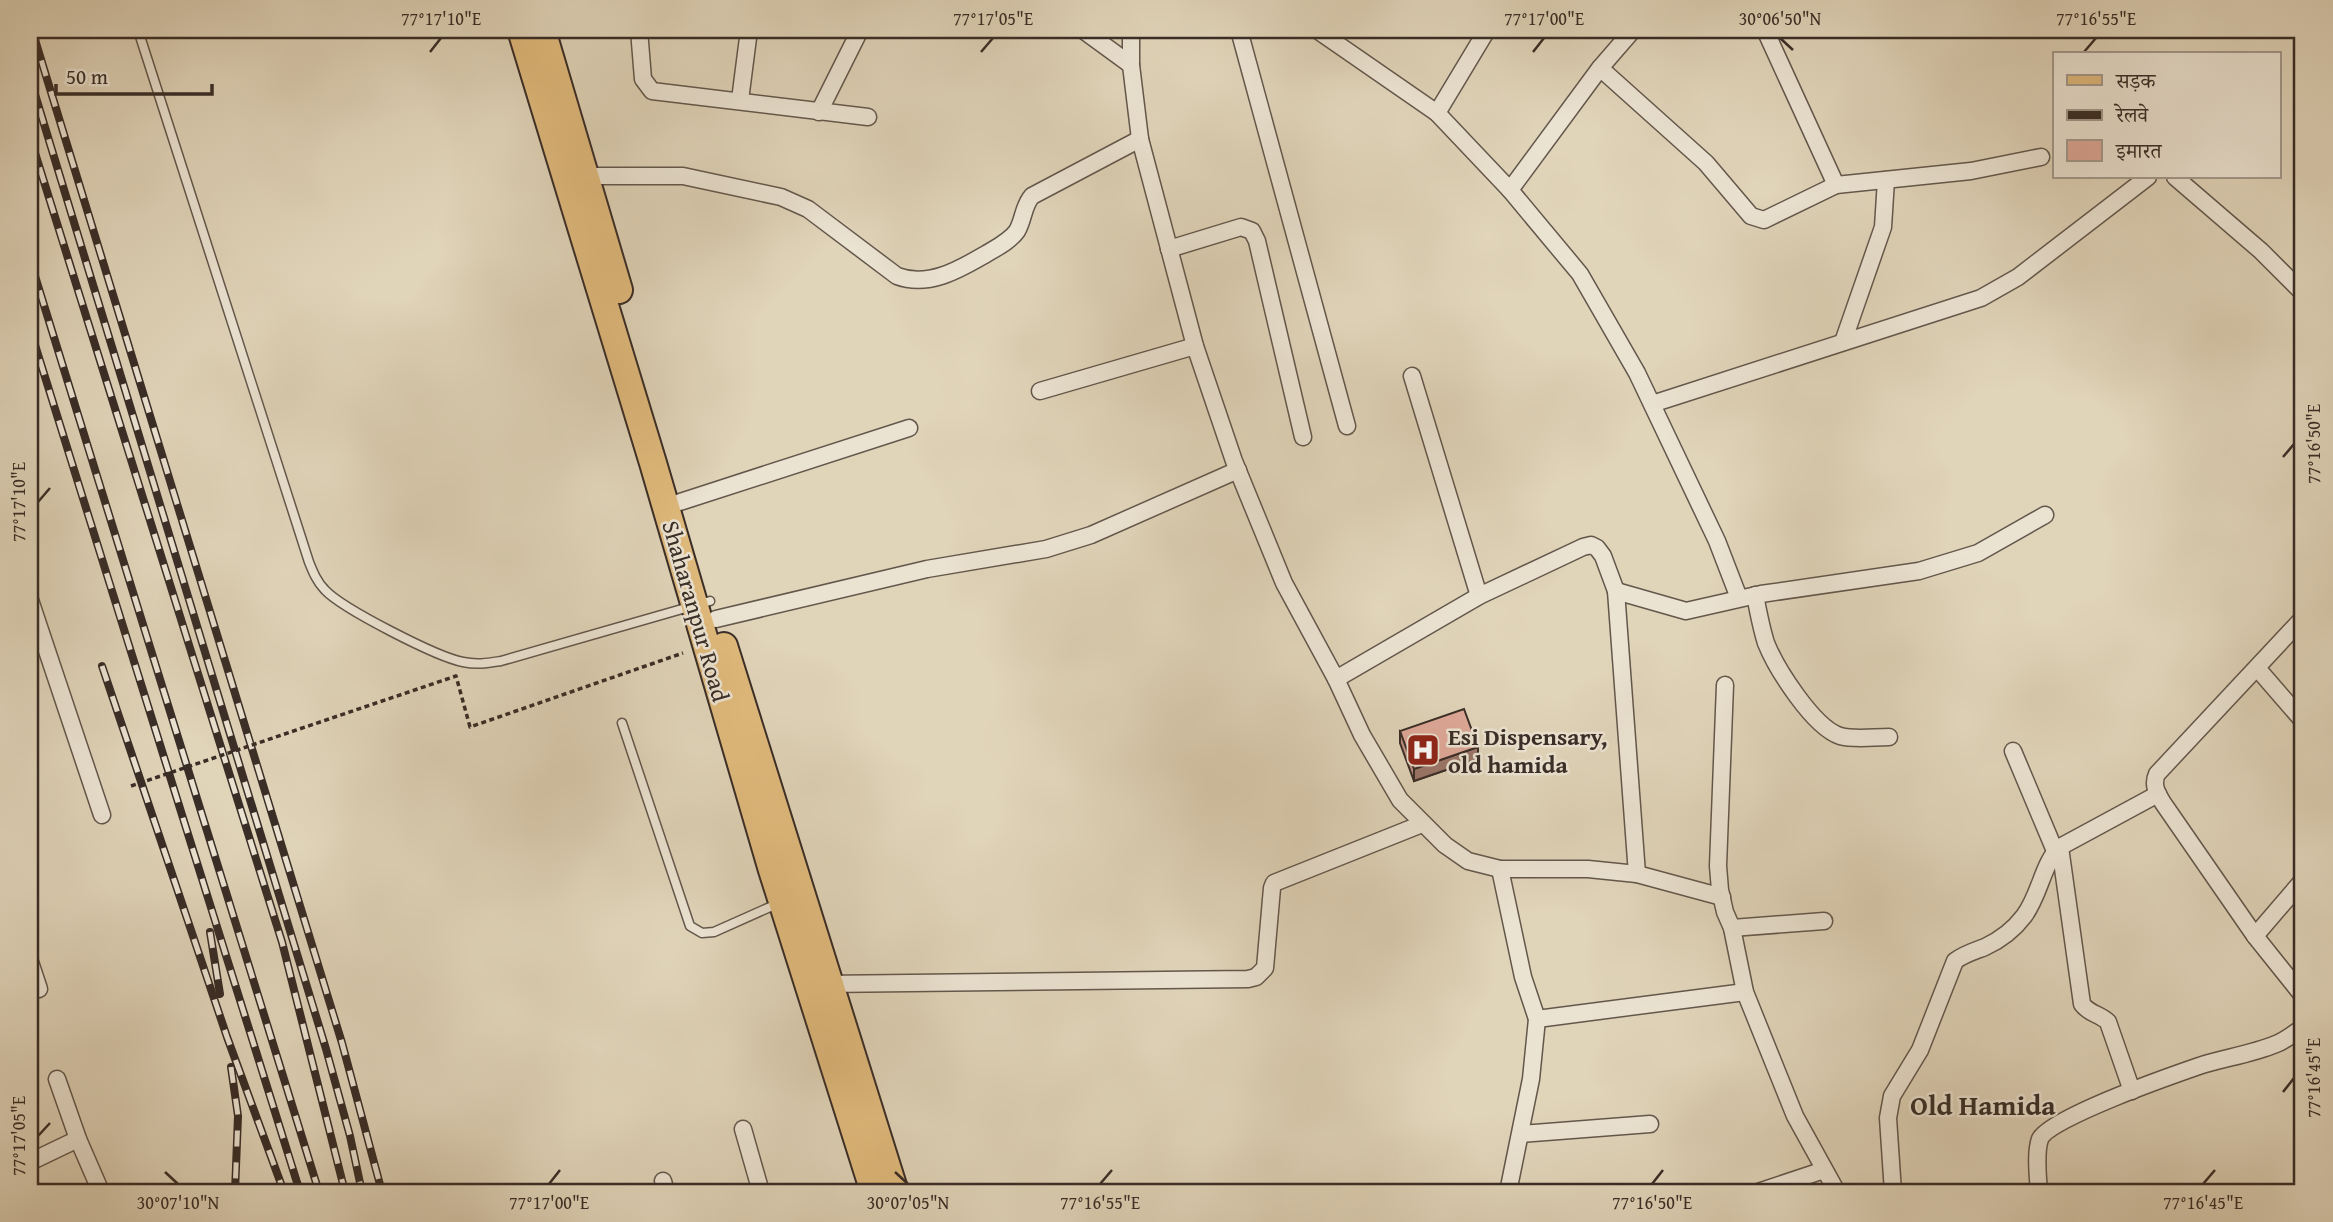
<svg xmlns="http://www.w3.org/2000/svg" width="2333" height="1222" font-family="'Gentium Book Plus','Noto Serif Devanagari',serif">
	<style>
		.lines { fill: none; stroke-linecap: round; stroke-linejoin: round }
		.lane-casing { stroke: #63574c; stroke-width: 11 }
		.street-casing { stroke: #63574c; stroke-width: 19 }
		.primary-casing { stroke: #392d27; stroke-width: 30 }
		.lane { stroke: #ebe3d2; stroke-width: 8 }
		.street { stroke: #ebe3d2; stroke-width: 16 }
		.primary { stroke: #e0ba7c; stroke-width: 26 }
		.rail-casing { stroke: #392d27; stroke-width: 8 }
		.rail { stroke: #ebe3d2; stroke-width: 5; stroke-dasharray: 16; stroke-linecap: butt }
		.path-bridge { stroke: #392d27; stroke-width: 3.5; stroke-dasharray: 5 3.5; stroke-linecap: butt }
		.wall { fill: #bf9083; stroke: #392d27; stroke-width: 2 }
		.shaded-wall { fill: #9b766a; stroke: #392d27; stroke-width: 2 }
		.building { fill: #dea898; stroke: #392d27; stroke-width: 2 }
		.ticks { fill: none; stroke: #392d27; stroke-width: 2.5 }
		.labels { text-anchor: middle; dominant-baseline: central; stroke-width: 5; stroke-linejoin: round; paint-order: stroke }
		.street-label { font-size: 24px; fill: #392d27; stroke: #ebe3d2 }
		.poi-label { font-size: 24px; font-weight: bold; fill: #392d27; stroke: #ebe3d2; text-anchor: start }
		.quarter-label { font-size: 28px; font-weight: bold; fill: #392d27; stroke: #ebe3d2 }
		.neatline { fill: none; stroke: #392d27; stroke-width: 2.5 }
		.ticks-label { font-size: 18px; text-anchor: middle; fill: #392d27 }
	</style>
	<rect width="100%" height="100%" fill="#e0d4b9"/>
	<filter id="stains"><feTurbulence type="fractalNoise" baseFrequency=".00286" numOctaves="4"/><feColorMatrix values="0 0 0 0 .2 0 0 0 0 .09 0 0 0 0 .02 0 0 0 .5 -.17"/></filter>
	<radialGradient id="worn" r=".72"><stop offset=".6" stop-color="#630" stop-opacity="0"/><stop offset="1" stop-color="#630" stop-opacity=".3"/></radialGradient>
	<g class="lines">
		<defs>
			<g id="lane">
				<path d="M138,30L309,562C313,572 317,582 325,590C343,609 437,657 463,662C477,665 488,663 501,661L710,601"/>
				<path d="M622,723L690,926L702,933L714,932L779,903"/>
			</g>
			<g id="street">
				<path d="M639,30L643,79L652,91L868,117"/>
				<path d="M1083,30L1131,65"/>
				<path d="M1131,30V65L1140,139L1195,346L1234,461L1284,583L1336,679L1362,735L1400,800L1445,845L1468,861L1500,869H1588L1637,874L1722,897"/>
				<path d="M1239,30L1347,426"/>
				<path d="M1317,30L1437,113L1510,190L1580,274L1637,373L1717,541L1739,598"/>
				<path d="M1765,30L1836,185"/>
				<path d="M1600,68L1706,163L1751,216L1764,220L1836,185L1971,171L2041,157"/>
				<path d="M740,100L749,30"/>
				<path d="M819,112L860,30"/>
				<path d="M1437,113L1487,30"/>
				<path d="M587,176H683L781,197L808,209L897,276C929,288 960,269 986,254C996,248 1010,241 1017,231C1024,219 1023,206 1032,196L1140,139"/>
				<path d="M2175,177L2261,251L2303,293"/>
				<path d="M1510,190L1600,68L1633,30"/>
				<path d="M1169,249L1241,227L1252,231L1257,241L1303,437"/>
				<path d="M1843,342L1883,227L1886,180"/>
				<path d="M1412,376L1479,596"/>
				<path d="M1040,391L1195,346"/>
				<path d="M1652,404L1981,298L2018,277L2148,177"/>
				<path d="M680,502L909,428"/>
				<path d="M1755,595C1758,611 1761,627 1766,643C1776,668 1813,727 1840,736C1855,740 1873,737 1889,737"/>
				<path d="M30,600L102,815"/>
				<path d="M2303,618L2157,774C2152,785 2157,793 2163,803L2255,936L2303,996"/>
				<path d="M716,619L927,569L1046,549L1091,535L1238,470"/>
				<path d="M2257,668L2303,721"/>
				<path d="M1336,679L1479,596L1583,547L1591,545L1597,548L1603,556L1616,591"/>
				<path d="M1725,685L1718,866L1720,890L1725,912L1732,928L1745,992L1795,1116L1837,1192"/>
				<path d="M2013,751L2055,851"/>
				<path d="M2060,847L2082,1004C2089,1014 2100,1014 2108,1022L2132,1091"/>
				<path d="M1500,869L1523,977L1537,1019L1531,1079L1508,1192"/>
				<path d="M1637,874L1616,591L1686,611L1761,594L1919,571L1978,553L2045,515"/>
				<path d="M1732,928L1824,921"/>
				<path d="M2255,936L2303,880"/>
				<path d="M30,962L39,989"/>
				<path d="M824,984L1248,979L1256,977L1265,968L1272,888L1274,883L1422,824"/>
				<path d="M1537,1019L1745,992"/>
				<path d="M57,1079L78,1139L101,1192"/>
				<path d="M743,1129L761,1192"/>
				<path d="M1521,1134L1650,1124"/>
				<path d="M30,1162L78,1139"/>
				<path d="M663,1181L666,1192"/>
				<path d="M1758,1192L1824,1170"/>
				<path d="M1893,1192L1888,1118L1892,1096L1920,1050L1955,961C1964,954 1975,951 1985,947C2000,940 2015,928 2024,916C2040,895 2043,862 2060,847L2158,794"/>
				<path d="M2039,1192C2038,1177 2035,1153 2040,1139C2049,1118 2173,1075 2199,1066C2224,1058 2252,1054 2276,1044C2286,1040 2295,1033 2303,1027"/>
			</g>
			<g id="primary">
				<path d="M521,30L653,463L772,870L874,1192"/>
				<path d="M542,30L619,290"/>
				<path d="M724,646L895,1192"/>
			</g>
		</defs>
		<use href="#lane" class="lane-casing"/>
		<use href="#street" class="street-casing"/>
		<use href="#primary" class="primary-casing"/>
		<use href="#lane" class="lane"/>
		<use href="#street" class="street"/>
		<use href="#primary" class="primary"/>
		<defs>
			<g id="rail">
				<path d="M32,30L342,1043L382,1192"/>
				<path d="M30,78L326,1049L350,1136L362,1192"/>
				<path d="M30,137L282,942L345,1192"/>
				<path d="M30,260L319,1192"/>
				<path d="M30,329L300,1192"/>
				<path d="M102,666L227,1037L284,1192"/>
				<path d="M210,932L220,994"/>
				<path d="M231,1067L238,1116L235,1192"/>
			</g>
		</defs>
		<use href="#rail" class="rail-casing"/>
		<use href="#rail" class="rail"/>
		<path class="path-bridge" d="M131,786L456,676L470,727L683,653"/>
	</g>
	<path class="wall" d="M1400,731L1478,759L1414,781L1400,743Z"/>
	<path class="shaded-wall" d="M1478,747V759L1414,781V769Z"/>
	<path class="building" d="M1464,709L1478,747L1414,769L1400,731Z"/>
	<path class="ticks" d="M1780,38L1793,50M430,52L441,38M981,52L993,38M1533,52L1544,38M2084,52L2096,38M2283,457L2294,444M38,502L50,488M2283,1092L2294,1078M38,1136L50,1123M165,1172L178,1184M895,1172L908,1184M549,1184L560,1170M1100,1184L1112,1170M1652,1184L1663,1170M2203,1184L2215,1170"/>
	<defs>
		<symbol id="hospital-square" viewBox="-11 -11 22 22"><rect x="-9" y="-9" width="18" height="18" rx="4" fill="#8f2418" stroke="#ebe3d2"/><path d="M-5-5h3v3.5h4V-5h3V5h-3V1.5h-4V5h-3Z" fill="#fff"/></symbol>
	</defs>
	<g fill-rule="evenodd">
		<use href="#hospital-square" x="1404" y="731" width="38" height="38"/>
	</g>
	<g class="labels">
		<g class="street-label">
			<text transform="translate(696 611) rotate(74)">Shaharanpur Road</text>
		</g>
		<g class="poi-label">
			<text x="1448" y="736">Esi Dispensary,<tspan x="1448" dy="28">old hamida</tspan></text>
		</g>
		<g class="quarter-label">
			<text x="1983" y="1104">Old Hamida</text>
		</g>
	</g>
	<rect width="2333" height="1222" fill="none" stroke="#e0d4b9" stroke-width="77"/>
	<rect x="2053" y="52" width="228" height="126" fill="#ebe3d2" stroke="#a49a8e" stroke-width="2"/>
	<rect x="2067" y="75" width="35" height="10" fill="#e0ba7c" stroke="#a49a8e" stroke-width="2"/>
	<text x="2116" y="88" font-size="21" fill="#392d27">सड़क</text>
	<rect x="2067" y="110" width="35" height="10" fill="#392d27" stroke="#a49a8e" stroke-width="2"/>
	<text x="2116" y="122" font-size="21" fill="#392d27">रेलवे</text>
	<rect x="2067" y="140" width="35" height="21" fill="#dea898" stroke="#a49a8e" stroke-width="2"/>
	<text x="2116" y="158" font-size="21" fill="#392d27">इमारत</text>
	<path d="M56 84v10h156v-10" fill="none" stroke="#392d27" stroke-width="3.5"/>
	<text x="66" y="84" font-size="21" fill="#392d27" stroke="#ebe3d2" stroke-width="5" paint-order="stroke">50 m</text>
	<rect x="38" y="38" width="2256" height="1146" class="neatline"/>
	<g class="ticks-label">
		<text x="441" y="25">77°17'10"E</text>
		<text x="993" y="25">77°17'05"E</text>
		<text x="1544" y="25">77°17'00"E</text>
		<text x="1780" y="25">30°06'50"N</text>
		<text x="2096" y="25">77°16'55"E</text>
		<text transform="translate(2314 444) rotate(-90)" y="6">77°16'50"E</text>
		<text transform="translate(19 502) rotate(-90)" y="6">77°17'10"E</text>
		<text transform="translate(2314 1078) rotate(-90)" y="6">77°16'45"E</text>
		<text transform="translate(19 1136) rotate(-90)" y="6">77°17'05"E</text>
		<text x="178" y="1209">30°07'10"N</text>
		<text x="549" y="1209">77°17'00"E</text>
		<text x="908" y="1209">30°07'05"N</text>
		<text x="1100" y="1209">77°16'55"E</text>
		<text x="1652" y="1209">77°16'50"E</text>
		<text x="2203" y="1209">77°16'45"E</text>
	</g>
	<rect width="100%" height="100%" filter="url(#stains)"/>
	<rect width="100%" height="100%" fill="url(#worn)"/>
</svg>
